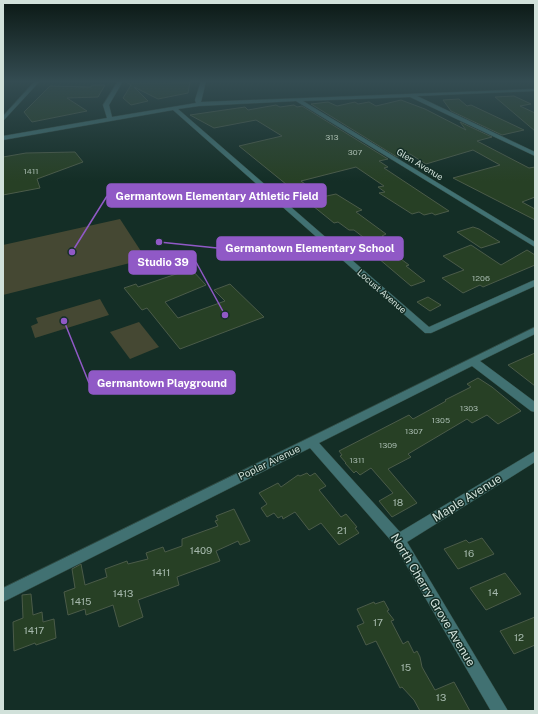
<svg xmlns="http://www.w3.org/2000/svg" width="538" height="714" font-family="'Public Sans',sans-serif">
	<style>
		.green { fill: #454833 }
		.building { fill: #274025; stroke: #4b5b49 }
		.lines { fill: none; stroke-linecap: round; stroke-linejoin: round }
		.minor-casing { stroke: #324b43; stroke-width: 1 }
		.minor { fill: #417172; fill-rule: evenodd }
		.labels { text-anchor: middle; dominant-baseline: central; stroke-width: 3; stroke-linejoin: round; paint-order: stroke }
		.number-label { font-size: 8px; fill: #a6b9ad }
		.far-street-label { font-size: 9px; fill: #d1e1da; stroke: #142e26 }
		.street-label { font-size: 10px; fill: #d1e1da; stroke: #142e26 }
		.near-number-label { font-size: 10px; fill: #a6b9ad }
		.near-street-label { font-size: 12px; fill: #d1e1da; stroke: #142e26 }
		.leader { fill: none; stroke: #9059c6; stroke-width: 1.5 }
		.callout-dot { fill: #9059c6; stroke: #142e26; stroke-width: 1.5 }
		.callout { fill: #9059c6; stroke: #9059c6; stroke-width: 1.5 }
		.callout-label { font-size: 11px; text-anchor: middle; font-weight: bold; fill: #fff }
	</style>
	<rect width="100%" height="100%" fill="#142e26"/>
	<g class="green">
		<path d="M120,219L146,259L3,295V245Z"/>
		<path d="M100,299L109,315L35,338L31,326L38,323L36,318Z"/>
		<path d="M139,322L159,347L130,359L110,332Z"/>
	</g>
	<g class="building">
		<path d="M124,81H147L190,82L188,93L158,99L134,87L148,101L131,105L123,98L131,85Z"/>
		<path d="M92,85H105L98,97L67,98L87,111L32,122L24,112L50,86L91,87Z"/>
		<path d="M514,96L531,104L520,106L535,113V131L495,97Z"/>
		<path d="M459,99L467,106L471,105L524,130L502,135L451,111L443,100Z"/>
		<path d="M401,100L425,109L466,130L460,122L492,137L477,141L529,168L535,167V197L522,202L535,209V220L453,178L500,165L473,150L426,164L410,154L397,157L311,104L328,102L337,106L355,102L358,104L369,102L376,106Z"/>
		<path d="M276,105L280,107L294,105L297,107L302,106L388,159L379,161L388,167L384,168L449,211L435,215L432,213L424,215L419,212L412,214L379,193L385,192L378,187L384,186L356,167L301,181L322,197L336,194L362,210L356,212L386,234L382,236L397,247L381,251L354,230H349L338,222L334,223L239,146L282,136L256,120L214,128L190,115L245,107L248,110Z"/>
		<path d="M75,152L83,162L37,179L40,188L3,195V157L26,153Z"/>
		<path d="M473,227L479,229L500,242L481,248L457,232Z"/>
		<path d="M471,245L501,265L527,250L535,255V265L483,287L480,285L463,293L442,278L464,270L443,256Z"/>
		<path d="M393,253L409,265L406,266L425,281L411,286L378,258Z"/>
		<path d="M191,269L206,285L165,302L178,318L225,301L214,290L230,284L264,317L180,349L147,308L142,310L124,288L136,284L138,287Z"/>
		<path d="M428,297L441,305L430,311L417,302Z"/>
		<path d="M535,353V386L508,365Z"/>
		<path d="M478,378L492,387L521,411L498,424L487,415L472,423L467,419L408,454L411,457L388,469L417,503L392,517L379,501L393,493L371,468L360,475L356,471L354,473L345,463H346L340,456L342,455L339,451L409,415L413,419L446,401L445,400L471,387L467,384Z"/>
		<path d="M307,473L310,476L315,473L326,486L319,490L341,517L346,514L357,527L355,528L359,533L339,545L321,523L309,530L295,512L283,519L282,516L278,518L274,513L267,517L261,508L267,504L259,493L278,483L281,487L298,475L300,476Z"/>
		<path d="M234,509L250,541L240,545L238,541L216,551L220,561L177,577L179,585L138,600L143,617L119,627L113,605L86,615L85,609L68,615L64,592L75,588L72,569L81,564L85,585L107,577L105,569L127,561L128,564L148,559L146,553L163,547L165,552L182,546V539L218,526L215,521L218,520L216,516Z"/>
		<path d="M482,538L494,554L458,569L444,549L466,540L469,543Z"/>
		<path d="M505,573L521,594L486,610L470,588Z"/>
		<path d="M31,594L33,615L42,612L43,622L54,619L56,638L36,645L35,643L14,651L13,622L23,618L22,595Z"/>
		<path d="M384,601L389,610L387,611L394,620L391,621L403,644L408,641L414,653L417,651L420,657L422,667L435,690L454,682L470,711H420L414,700L402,687L400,688L376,641L366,645L357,626L364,623L357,609L374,602L375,604Z"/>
		<path d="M535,617V645L514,654L500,631Z"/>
	</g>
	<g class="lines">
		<defs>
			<g id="minor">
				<path d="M35,81H40L3,121V116Z"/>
				<path d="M118,81H123L109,105L112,117L196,103L195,100L201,81H206L201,102L535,89V91L417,96L535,152V156L410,97L303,101L535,242V247L296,101L199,106L178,109L429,327L532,281L535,280V286L431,333H425L173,110L3,140V136L107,118L103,105Z"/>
				<path d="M535,327V334L480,361L535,402V412L531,411L472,366L319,443L400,532L535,451V462L407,542L508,711H491L394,544L310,448L3,602V588Z"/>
			</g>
		</defs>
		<use href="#minor" class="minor-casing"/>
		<use href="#minor" class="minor"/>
	</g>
	<linearGradient id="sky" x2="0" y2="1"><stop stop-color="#0b1915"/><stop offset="0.45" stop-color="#344c52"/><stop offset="1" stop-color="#344c52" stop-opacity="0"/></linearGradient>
	<rect width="538" height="181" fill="url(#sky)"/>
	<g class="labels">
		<g class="number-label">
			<text x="332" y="137">313</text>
			<text x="355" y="152">307</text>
			<text x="31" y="171">1411</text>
			<text x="481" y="278">1206</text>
			<text x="469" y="408">1303</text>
			<text x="441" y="420">1305</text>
			<text x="414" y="431">1307</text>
			<text x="388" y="445">1309</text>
			<text x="357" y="460">1311</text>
		</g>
		<g class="far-street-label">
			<text transform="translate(420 164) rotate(31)">Glen Avenue</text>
			<text transform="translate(382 291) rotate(41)">Locust Avenue</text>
		</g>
		<g class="street-label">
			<text transform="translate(269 462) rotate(-26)">Poplar Avenue</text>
		</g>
		<g class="near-number-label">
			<text x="398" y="502">18</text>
			<text x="342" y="530">21</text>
			<text x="201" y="550">1409</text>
			<text x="469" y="553">16</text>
			<text x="161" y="572">1411</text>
			<text x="493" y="592">14</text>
			<text x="123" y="593">1413</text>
			<text x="81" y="601">1415</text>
			<text x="378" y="622">17</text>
			<text x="34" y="630">1417</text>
			<text x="519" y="637">12</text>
			<text x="406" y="667">15</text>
			<text x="441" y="697">13</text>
		</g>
		<g class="near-street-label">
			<text transform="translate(467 498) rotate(-32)">Maple Avenue</text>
			<text transform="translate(433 600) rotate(59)">North Cherry Grove Avenue</text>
		</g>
	</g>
	<path class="leader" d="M72 252L107 196M159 242L217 248M225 315L196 262M64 321L89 383"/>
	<g class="callout-dot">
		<circle cx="72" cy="252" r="4"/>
		<circle cx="159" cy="242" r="4"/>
		<circle cx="225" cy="315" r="4"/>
		<circle cx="64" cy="321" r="4"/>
	</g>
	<g class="callout">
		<rect x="107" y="184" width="219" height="23" rx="4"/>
		<rect x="217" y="237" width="186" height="23" rx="4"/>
		<rect x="129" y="251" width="67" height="23" rx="4"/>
		<rect x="89" y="371" width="146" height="23" rx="4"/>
	</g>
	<g class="callout-label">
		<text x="217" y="200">Germantown Elementary Athletic Field</text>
		<text x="310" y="252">Germantown Elementary School</text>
		<text x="163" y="266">Studio 39</text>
		<text x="162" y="387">Germantown Playground</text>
	</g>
	<rect width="538" height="714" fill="none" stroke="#d1e1da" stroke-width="8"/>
</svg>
